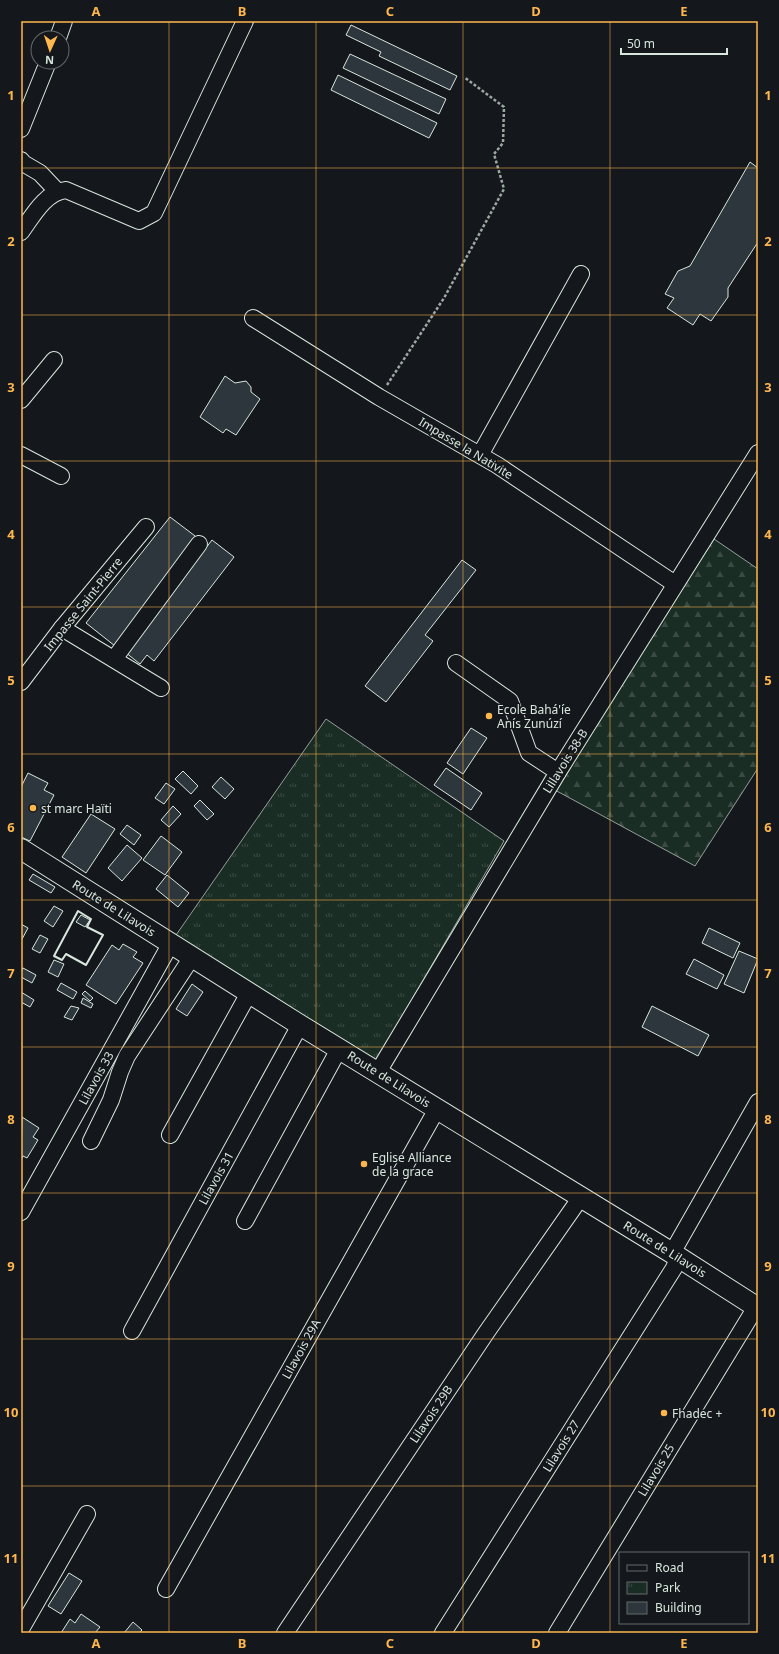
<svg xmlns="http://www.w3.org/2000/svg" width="779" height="1654" font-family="'Noto Sans',sans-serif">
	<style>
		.forest { fill: url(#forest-firs); stroke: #939e99 }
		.park { fill: url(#park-tufts); stroke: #939e99 }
		.building { fill: #2c363c; stroke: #d8e6dc }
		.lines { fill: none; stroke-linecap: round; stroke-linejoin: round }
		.minor-casing { stroke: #d8e6dc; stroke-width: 18 }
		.major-casing { stroke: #d8e6dc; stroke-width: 22 }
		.path { stroke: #9da8a2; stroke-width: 2.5; stroke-dasharray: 3 2; stroke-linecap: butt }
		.minor { stroke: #14181c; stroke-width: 16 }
		.major { stroke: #14181c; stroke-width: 20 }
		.wall { stroke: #d8e6dc; stroke-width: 2 }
		.grid { fill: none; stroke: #ffb74d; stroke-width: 1; stroke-opacity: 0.55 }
		.poi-dot { fill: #ffb74d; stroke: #14181c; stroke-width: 1.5 }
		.labels { text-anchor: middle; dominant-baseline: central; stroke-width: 3; stroke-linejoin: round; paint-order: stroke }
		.street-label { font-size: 12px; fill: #d8e6dc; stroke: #14181c }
		.poi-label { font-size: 12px; fill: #d8e6dc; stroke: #14181c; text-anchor: start }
		.neatline { fill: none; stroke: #ffb74d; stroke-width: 1.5 }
		.grid-label { font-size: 13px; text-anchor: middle; font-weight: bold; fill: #ffb74d }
	</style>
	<defs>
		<pattern id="forest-firs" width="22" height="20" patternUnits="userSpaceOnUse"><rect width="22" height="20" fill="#1a2d24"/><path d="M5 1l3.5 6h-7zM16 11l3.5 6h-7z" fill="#3b4b43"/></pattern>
		<pattern id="park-tufts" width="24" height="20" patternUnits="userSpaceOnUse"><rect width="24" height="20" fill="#1a2d24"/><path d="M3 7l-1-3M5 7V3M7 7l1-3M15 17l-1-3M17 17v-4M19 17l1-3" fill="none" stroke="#3b4b43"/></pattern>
	</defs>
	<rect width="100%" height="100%" fill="#14181c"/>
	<path class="forest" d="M714,539L758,569V768L695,866L555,790Z"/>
	<path class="park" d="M326,719L504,841L375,1063L174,938Z"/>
	<g class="building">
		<path d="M351,25L457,76L450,90L379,56L381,52L346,35Z"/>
		<path d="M350,54L446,99L439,114L343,68Z"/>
		<path d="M338,75L437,123L429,138L331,90Z"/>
		<path d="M750,162L758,168V242L728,288V297L711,321L700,314L693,325L667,308L674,298L665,294L678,271L690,266Z"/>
		<path d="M225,376L235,383L246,381L251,387V392L260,399L236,435L226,429L223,433L200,417Z"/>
		<path d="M170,517L199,539L115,646L86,623Z"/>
		<path d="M212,540L234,557L154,661L147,655L140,664L125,652Z"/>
		<path d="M462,560L476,570L425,635L433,641L386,702L365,686Z"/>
		<path d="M471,728L487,738L463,774L447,763Z"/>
		<path d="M446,768L482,793L471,810L434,785Z"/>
		<path d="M183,771L198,786L191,794L175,779Z"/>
		<path d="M28,773L48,783L44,790L54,795L30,841L21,837V787Z"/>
		<path d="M221,777L234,789L225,799L212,787Z"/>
		<path d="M166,783L175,789L164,804L155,798Z"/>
		<path d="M200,800L214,814L207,820L194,806Z"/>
		<path d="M173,806L181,814L169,827L161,820Z"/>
		<path d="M91,814L115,829L86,873L62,857Z"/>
		<path d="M127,825L141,835L134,845L120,834Z"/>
		<path d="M161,836L182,852L165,875L143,860Z"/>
		<path d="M127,845L142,858L122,881L108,868Z"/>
		<path d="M33,874L55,887L51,893L29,880Z"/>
		<path d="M167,875L189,893L178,907L156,889Z"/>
		<path d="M54,906L63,911L53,927L44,921Z"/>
		<path d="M81,915L90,920L85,927L76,922Z"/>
		<path d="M21,924L28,928L21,941Z"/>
		<path d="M709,928L740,943L733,958L702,943Z"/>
		<path d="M40,935L48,939L40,953L32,949Z"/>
		<path d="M123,944L137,952L133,957L143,963L116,1004L86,985L112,945L119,950Z"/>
		<path d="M739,951L758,959L744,993L724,984Z"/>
		<path d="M694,959L724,975L717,989L686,974Z"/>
		<path d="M54,960L64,964L58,977L48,972Z"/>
		<path d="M23,968L36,975L32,983L21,977V972Z"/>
		<path d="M61,983L77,992L73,999L57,990Z"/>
		<path d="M192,984L203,992L187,1016L176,1009Z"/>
		<path d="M85,991L93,998L90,1001L82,994Z"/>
		<path d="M21,992L34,1000L30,1007L21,1002Z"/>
		<path d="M83,998L93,1004L91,1008L81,1003Z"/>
		<path d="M71,1006L79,1008L72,1020L64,1017Z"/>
		<path d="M652,1006L709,1035L698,1056L642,1027Z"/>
		<path d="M22,1117L39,1128L33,1137L38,1140L27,1158L23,1156L21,1160Z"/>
		<path d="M69,1573L82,1581L61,1614L48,1606Z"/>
		<path d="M81,1614L100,1627L95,1633H61L70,1619L75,1623Z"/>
		<path d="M133,1622L142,1630L139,1633H124Z"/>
	</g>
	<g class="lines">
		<defs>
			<g id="minor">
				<path d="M58,38L64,21"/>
				<path d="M21,129L48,62"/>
				<path d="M21,160L23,163L40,173L57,191"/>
				<path d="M21,232C32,217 45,192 66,190L139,221L154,213L245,21"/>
				<path d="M253,318L379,397L497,465L675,584"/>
				<path d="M21,400L54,360"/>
				<path d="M21,455L61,476"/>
				<path d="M480,455L581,274"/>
				<path d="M62,628L161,688"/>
				<path d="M114,659L199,544"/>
				<path d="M456,663L510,701L529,753L558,772"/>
				<path d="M21,682L62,628L146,527"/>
				<path d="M378,1072L558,772L758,453"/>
				<path d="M170,1135L249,993"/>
				<path d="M91,1141L111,1100L120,1072L127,1056L192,957"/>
				<path d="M21,1212L171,943"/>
				<path d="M245,1221L339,1049"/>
				<path d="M672,1253L758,1102"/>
				<path d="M132,1331L300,1025"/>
				<path d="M166,1589L437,1109"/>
				<path d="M21,1629L87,1514"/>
				<path d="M285,1633L486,1333L581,1197"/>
				<path d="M443,1633L674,1268L678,1258"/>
				<path d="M557,1633L756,1307"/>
			</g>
			<path id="major" d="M21,849L300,1025L672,1253L758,1308"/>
		</defs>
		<use href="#minor" class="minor-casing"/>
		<use href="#major" class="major-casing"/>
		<path class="path" d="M387,385L444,298L504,189L494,154L503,143L504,107L464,77"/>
		<use href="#minor" class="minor"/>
		<use href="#major" class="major"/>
		<path class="wall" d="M78,911L91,919L87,927L103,935L86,965L66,954L62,960L54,956Z"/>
	</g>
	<path class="grid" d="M169,21V1633M316,21V1633M463,21V1633M610,21V1633M21,168H758M21,315H758M21,461H758M21,607H758M21,754H758M21,900H758M21,1047H758M21,1193H758M21,1339H758M21,1486H758"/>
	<g class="poi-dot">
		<circle cx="489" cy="716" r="4"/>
		<circle cx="33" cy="808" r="4"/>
		<circle cx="364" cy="1164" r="4"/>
		<circle cx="664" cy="1413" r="4"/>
	</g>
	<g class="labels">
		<g class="street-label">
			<text transform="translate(466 448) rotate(31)">Impasse la Nativite</text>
			<text transform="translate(83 604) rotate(-51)">Impasse Saint-Pierre</text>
			<text transform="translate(565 761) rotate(-58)">Lillavois 38-B</text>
			<text transform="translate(114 908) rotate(32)">Route de Lilavois</text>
			<text transform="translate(96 1078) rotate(-61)">Lilavois 33</text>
			<text transform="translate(389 1079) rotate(32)">Route de Lilavois</text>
			<text transform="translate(216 1178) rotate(-61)">Lilavois 31</text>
			<text transform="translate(665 1249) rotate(32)">Route de Lilavois</text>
			<text transform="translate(301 1349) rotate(-61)">Lilavois 29A</text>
			<text transform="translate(431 1414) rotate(-56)">Lilavois 29B</text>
			<text transform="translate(561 1446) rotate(-58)">Lilavois 27</text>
			<text transform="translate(656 1470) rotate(-59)">Lilavois 25</text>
		</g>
		<g class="poi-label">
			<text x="497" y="709">Ecole Bahá'íe<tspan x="497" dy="14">Anís Zunúzí</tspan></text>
			<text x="41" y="808">st marc Haïti</text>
			<text x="372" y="1157">Eglise Alliance<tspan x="372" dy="14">de la grace</tspan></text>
			<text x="672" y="1413">Fhadec +</text>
		</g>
	</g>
	<rect width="779" height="1654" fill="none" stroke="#14181c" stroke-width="44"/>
	<rect x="619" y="1552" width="130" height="72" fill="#14181c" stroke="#626a69"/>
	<rect x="627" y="1565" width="20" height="6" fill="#14181c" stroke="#626a69"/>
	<text x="655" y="1572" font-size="12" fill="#d8e6dc">Road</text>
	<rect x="627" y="1582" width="20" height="12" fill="url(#park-tufts)" stroke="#626a69"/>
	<text x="655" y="1592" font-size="12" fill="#d8e6dc">Park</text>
	<rect x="627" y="1602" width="20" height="12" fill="#2c363c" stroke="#626a69"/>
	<text x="655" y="1612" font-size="12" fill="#d8e6dc">Building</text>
	<g transform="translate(50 50) rotate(183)"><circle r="19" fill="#14181c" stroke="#626a69"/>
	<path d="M0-3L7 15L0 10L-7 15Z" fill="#ffb74d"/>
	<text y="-6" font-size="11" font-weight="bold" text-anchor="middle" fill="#d8e6dc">N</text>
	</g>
	<path d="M621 48v6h106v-6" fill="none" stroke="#d8e6dc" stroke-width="2"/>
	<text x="627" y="48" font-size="12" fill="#d8e6dc" stroke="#14181c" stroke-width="3" paint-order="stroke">50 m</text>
	<rect x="22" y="22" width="735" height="1610" class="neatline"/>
	<g class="grid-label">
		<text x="96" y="16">A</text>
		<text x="242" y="16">B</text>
		<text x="390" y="16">C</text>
		<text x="536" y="16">D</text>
		<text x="684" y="16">E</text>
		<text x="11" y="100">1</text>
		<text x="768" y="100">1</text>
		<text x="11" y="246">2</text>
		<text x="768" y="246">2</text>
		<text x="11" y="392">3</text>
		<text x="768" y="392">3</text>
		<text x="11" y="539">4</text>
		<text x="768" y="539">4</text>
		<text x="11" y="685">5</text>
		<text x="768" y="685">5</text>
		<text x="11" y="832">6</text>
		<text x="768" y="832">6</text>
		<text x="11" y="978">7</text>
		<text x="768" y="978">7</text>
		<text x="11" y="1124">8</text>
		<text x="768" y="1124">8</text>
		<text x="11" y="1271">9</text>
		<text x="768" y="1271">9</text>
		<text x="11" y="1417">10</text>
		<text x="768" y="1417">10</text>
		<text x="11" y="1563">11</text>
		<text x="768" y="1563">11</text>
		<text x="96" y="1648">A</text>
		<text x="242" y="1648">B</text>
		<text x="390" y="1648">C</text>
		<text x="536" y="1648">D</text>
		<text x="684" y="1648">E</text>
	</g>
</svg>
